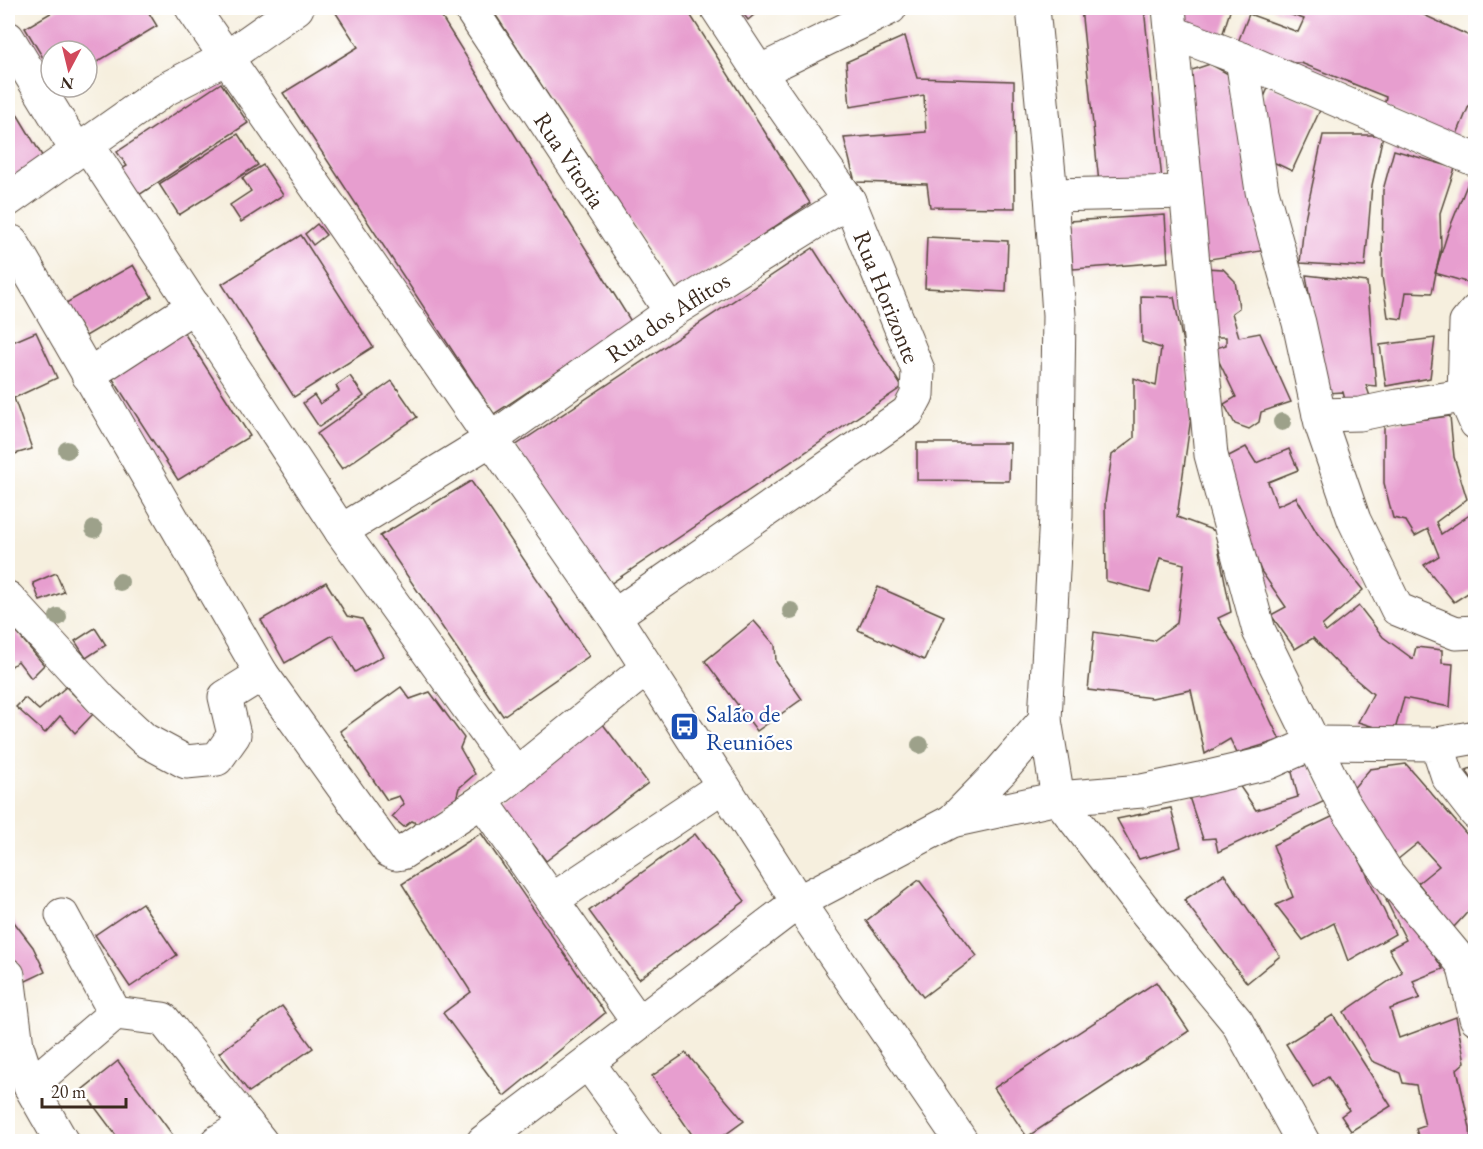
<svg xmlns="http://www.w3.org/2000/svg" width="1483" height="1149" font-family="'EB Garamond',serif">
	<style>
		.building { fill: #e79ecf }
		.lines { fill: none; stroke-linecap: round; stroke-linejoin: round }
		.minor-casing { stroke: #57483b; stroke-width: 35 }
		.minor { stroke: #fff; stroke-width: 33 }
		.tree { fill: #9da18a }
		.labels { text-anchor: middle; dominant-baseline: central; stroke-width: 4.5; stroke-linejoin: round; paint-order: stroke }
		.street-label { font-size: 24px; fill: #3b2a1e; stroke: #fff }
		.transit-label { font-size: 24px; fill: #164399; stroke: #fff; text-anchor: start }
	</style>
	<rect width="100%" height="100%" fill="#fff"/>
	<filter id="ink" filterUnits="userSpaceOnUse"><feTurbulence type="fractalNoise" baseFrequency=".0167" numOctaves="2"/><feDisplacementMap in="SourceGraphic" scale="12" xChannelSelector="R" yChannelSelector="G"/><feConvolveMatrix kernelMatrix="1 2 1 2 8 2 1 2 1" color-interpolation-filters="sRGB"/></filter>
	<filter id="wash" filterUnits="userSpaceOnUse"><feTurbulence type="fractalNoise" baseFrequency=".008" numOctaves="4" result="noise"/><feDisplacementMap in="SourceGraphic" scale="24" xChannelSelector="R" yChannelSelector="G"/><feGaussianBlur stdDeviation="1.35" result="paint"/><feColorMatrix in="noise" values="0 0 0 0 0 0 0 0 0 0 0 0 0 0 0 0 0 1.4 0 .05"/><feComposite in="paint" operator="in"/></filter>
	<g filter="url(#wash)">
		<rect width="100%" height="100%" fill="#f6efde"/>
		<g id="blocks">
			<g class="building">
				<path d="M59,8H146L157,26L87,68V51H51V71L25,28Z"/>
				<path d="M338,8H436L632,323L494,414L283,93L358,47L334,10Z"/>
				<path d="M491,8H686L810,203L677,292Z"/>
				<path d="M739,8H756L755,14L748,20Z"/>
				<path d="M1081,8H1144L1162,180L1099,183Z"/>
				<path d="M1181,8H1231L1221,39L1177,23Z"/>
				<path d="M1270,8H1409L1476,39V89L1455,139L1384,106L1386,97L1301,63H1288L1238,42L1249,14L1298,32L1304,19Z"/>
				<path d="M905,36L917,78L1014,81L1015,208L930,207L927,184L855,182L844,138L926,132L924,95L850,107L846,62Z"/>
				<path d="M1210,64L1230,75L1267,250L1204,260L1183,73Z"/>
				<path d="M221,83L248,123L133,199L115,173L127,166L117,152Z"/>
				<path d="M1269,86L1321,108L1292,171L1271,161L1261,104Z"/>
				<path d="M8,99L44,159L8,181Z"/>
				<path d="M238,134L258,165L179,215L159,184Z"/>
				<path d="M1323,135H1383L1372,185L1365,267L1300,263L1304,223Z"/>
				<path d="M1394,150L1455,168L1440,213L1441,247L1432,293L1406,292L1402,319L1388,317L1382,276L1383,190Z"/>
				<path d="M263,165L283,195L241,222L230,205L251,191L242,178Z"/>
				<path d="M1469,180L1476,182V285L1435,273L1448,232Z"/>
				<path d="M1165,215L1168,262L1073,269L1069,221Z"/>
				<path d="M317,224L326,235L313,245L305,234Z"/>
				<path d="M301,235L373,347L294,397L222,284Z"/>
				<path d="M927,237L1008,241L1006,292L925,288Z"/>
				<path d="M813,248L902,387L607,586L515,446Z"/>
				<path d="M133,265L152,297L86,336L66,303Z"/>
				<path d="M1204,268L1223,269L1235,281L1239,308L1232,313L1239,337L1260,333L1291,402L1261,412L1259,422L1249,429L1235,424L1224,404L1236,397L1213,349L1226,345V337H1213Z"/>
				<path d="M1306,275L1367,282L1376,386L1366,385L1371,399L1346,404L1343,392L1325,393Z"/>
				<path d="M1141,296L1174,297L1187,364L1191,417L1177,517L1215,531L1231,612L1218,618L1239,654L1280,740L1237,753L1230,739L1205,754L1191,690L1152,698L1088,690L1094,632L1153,641L1177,623L1184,564L1160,558L1150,592L1106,581L1105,502L1112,455L1134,438V378L1156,386L1161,348L1142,342Z"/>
				<path d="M181,328L250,436L178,480L109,373Z"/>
				<path d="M36,332L57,378L14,398L32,449L8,456V387L9,386L8,382V344Z"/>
				<path d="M1435,338L1430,378L1386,386L1380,345Z"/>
				<path d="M350,376L364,396L319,427L303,403L314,395L320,404L339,391L336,386Z"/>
				<path d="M392,381L417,417L342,469L317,434Z"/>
				<path d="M1450,416L1454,457L1467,499L1436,522L1441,534L1471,514L1476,524V593L1474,589L1454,602L1424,565L1439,556L1428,529L1415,536L1406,521L1393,518L1384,483V424Z"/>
				<path d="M917,443H1010L1009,481L917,480Z"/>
				<path d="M1246,447L1256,463L1289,449L1298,470L1268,482L1277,506L1296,497L1317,533L1363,590L1322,626L1326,632L1359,606L1383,637L1413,659L1416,647L1442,650V663L1453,664L1450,707L1404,698L1394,733L1358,722L1373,694L1340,666L1313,638L1295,649L1271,615L1286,607L1261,571L1237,509L1225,458Z"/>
				<path d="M471,481L589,656L503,716L380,536Z"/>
				<path d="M56,573L64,592L40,601L33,583Z"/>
				<path d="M326,582L347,616L362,619L383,656L355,672L333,635L285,663L261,620Z"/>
				<path d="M878,587L944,616L924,660L858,630Z"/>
				<path d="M754,621L775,645L776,662L802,699L757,731L705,661Z"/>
				<path d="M8,622L44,665L31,678L18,661L8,669Z"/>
				<path d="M95,628L106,645L86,658L75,641Z"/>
				<path d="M66,687L93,714L75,733L60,716L45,733L16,707L25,698L39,710Z"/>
				<path d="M401,687L410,699L430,692L464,738L460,748L475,774L459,788L456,799L422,826L412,821L404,827L392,817L404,804L399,796L387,800L340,731Z"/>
				<path d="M602,723L648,783L546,861L500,801Z"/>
				<path d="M1406,764L1476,845V903L1453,928L1418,883L1439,866L1418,843L1397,860L1350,792L1370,769Z"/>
				<path d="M1309,765L1327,800L1218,852L1215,838L1203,839L1189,797L1239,785L1256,810L1298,797L1291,768Z"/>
				<path d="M1476,766V786L1466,770Z"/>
				<path d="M1171,808L1181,847L1139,859L1117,819Z"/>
				<path d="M1338,814L1395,934L1348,961L1334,923L1303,940L1276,905L1293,897L1273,845Z"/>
				<path d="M481,833L605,1013L504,1096L443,1013L471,992L402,884Z"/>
				<path d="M695,834L745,901L639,979L589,911Z"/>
				<path d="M1224,874L1280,956L1247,983L1184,900Z"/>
				<path d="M919,880L977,956L923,997L866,921Z"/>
				<path d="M1395,895L1443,969L1413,981L1420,998L1390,1009L1399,1038L1456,1017L1465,1062L1457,1069L1470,1128L1471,1142H1420L1416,1129L1425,1126L1416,1085L1403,1083L1400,1073L1372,1061L1344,1012L1402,972L1389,949L1406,940L1386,900Z"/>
				<path d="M142,903L177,955L130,987L95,935Z"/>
				<path d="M8,910L14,922L33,947L45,972L24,982L18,963L8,953Z"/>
				<path d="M1156,982L1189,1031L1027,1137L994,1088Z"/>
				<path d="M282,1006L313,1048L249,1092L219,1053Z"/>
				<path d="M1333,1015L1391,1106L1351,1131L1341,1116L1349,1110L1328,1077L1313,1087L1286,1044Z"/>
				<path d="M686,1053L744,1121L715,1142H697L652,1076Z"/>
				<path d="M118,1061L175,1138L170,1142H121L82,1090Z"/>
			</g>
		</g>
	</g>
	<g filter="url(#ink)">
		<use href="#blocks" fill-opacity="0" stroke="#57483b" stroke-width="1.5"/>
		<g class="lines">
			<defs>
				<g id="minor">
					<path d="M192,8L614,616L798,902L962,1142"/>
					<path id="s1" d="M470,8L671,312"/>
					<path d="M1033,8L1051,195L1059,315L1056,515L1045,720L1058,798L1143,908L1237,1022L1303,1142"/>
					<path d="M1169,8L1211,455L1259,631L1342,801L1388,874L1463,964L1476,1018"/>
					<path d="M1171,32L1242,59L1476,160"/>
					<path d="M8,38L77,151"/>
					<path d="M1242,59L1262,191L1299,323L1321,424L1354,520L1397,609L1456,633L1476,632"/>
					<path d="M759,72L890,8"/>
					<path d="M87,144L341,531"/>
					<path d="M1051,195L1186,192"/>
					<path d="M8,200L164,90L226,58L297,8"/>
					<path d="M8,241L12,242L262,674L389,851L396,854L402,853L482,801L638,1022"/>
					<path d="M1476,311L1466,323L1464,396L1476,423"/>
					<path d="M88,375L194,306"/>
					<path d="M1319,415L1360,414L1398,406L1464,396"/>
					<path d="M8,598L102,700L145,740L186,762L217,759L234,735L225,697L262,674"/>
					<path d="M614,616L908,412L917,395L918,370L849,201L759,72L717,8"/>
					<path d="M1437,744L1476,737"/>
					<path d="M516,774L647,668"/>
					<path id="s2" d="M482,801L516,774L341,531L490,440L671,312L849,201"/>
					<path d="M952,821L1001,771L1045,720"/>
					<path d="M552,900L723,786"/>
					<path d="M62,915L115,1013L163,1019L261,1142"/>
					<path d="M8,975L17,1046L30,1086L62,1142"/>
					<path d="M588,1063L646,1142"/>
					<path d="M30,1086L115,1013"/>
					<path d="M217,1142L247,1124"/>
					<path d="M483,1142L798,902L952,821L1058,798L1142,791L1200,779L1268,763L1313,743L1437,744L1448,777L1476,813"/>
				</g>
			</defs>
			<use href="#minor" class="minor-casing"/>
			<use href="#minor" class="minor"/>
		</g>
		<g class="tree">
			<circle cx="1282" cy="422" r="9"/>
			<circle cx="67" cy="450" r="9"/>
			<circle cx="94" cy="529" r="9"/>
			<circle cx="120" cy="582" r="9"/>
			<circle cx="791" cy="611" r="9"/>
			<circle cx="58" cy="617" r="9"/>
			<circle cx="920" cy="745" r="9"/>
		</g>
	</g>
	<defs>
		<symbol id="bus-square" viewBox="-11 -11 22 22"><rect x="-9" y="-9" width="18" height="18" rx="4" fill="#1a4fb4" stroke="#fff"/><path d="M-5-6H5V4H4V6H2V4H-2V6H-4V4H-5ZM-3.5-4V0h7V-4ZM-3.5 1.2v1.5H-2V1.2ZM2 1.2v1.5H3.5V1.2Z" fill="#fff"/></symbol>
	</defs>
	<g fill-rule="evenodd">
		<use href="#bus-square" x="668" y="710" width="33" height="33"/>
	</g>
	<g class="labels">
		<g class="street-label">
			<text stroke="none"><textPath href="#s1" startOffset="182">Rua Vitoria</textPath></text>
			<text transform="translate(887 297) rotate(68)">Rua Horizonte</text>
			<text stroke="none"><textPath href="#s2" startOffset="734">Rua dos Aflitos</textPath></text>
		</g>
		<g class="transit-label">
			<text x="706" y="713">Salão de<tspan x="706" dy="28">Reuniões</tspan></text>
		</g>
	</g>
	<rect width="1483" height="1149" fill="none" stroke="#fff" stroke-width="30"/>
	<g transform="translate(69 69) rotate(187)"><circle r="28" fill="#ffffff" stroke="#b1aaa5" stroke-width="1.5"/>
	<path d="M0-4.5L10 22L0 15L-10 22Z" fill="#d1495b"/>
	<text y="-9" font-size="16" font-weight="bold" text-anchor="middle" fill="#3b2a1e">N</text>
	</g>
	<path d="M42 1098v9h84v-9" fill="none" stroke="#3b2a1e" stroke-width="3"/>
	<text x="51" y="1098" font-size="18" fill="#3b2a1e" stroke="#ffffff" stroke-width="4.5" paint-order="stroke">20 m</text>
</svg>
